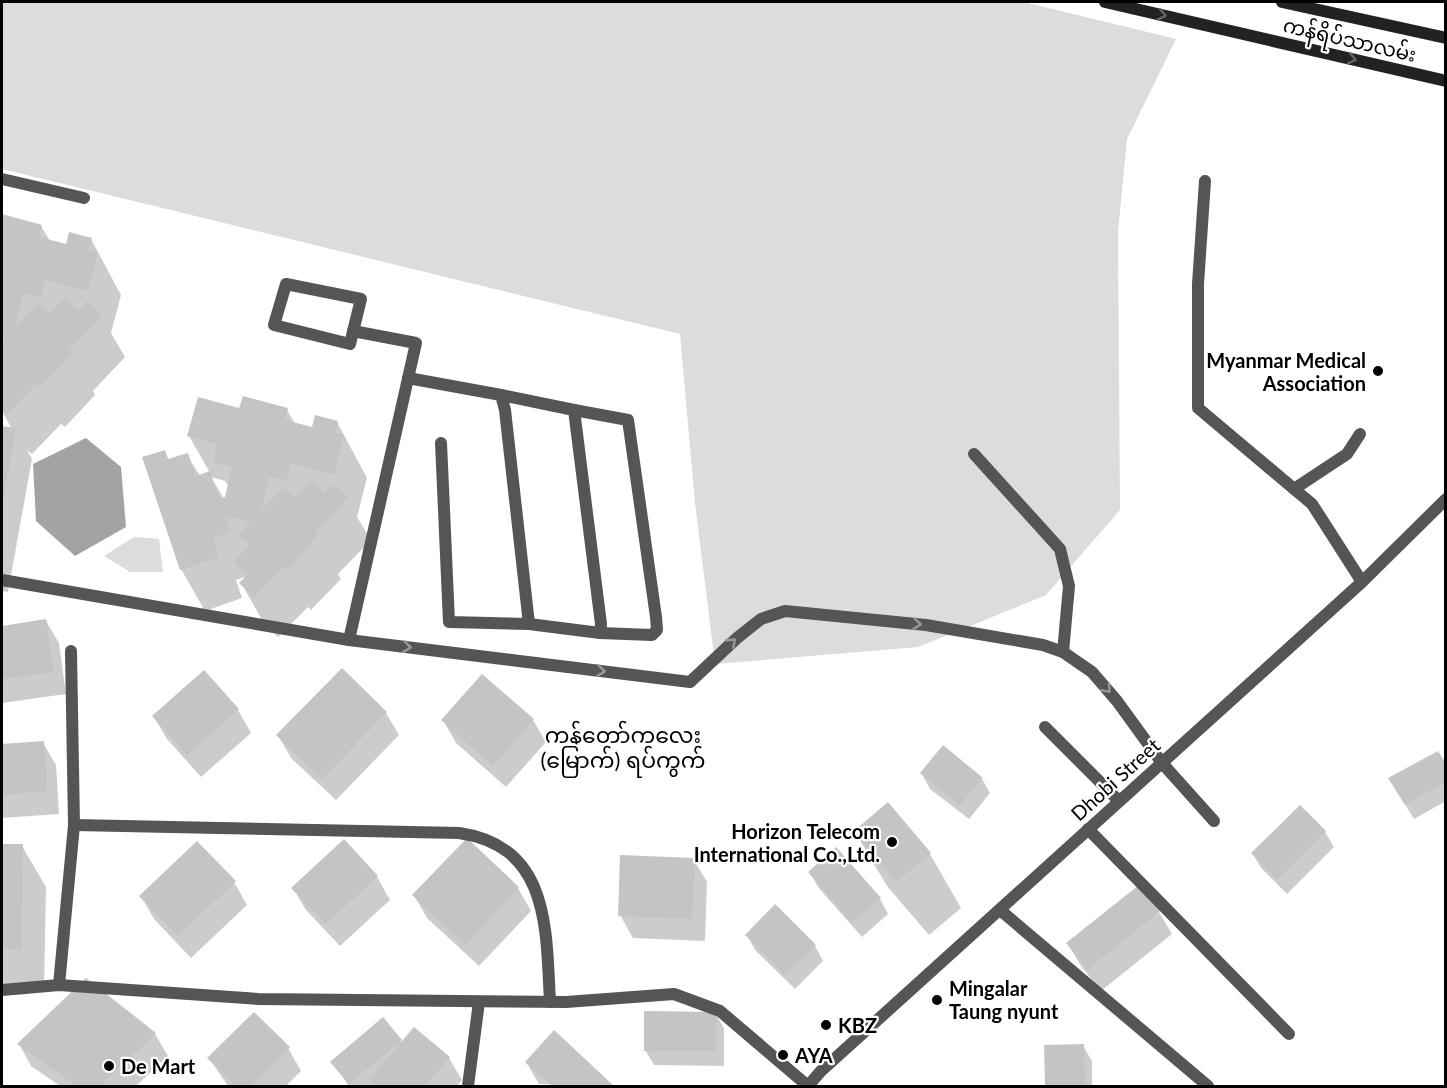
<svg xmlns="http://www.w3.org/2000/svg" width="1447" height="1088" font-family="Lato,'Noto Sans Myanmar',sans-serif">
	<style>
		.green { fill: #dcdcdc }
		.water { fill: #a3a3a3 }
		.shadow { fill: #0003; fill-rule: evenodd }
		.building { fill: #c4c4c4 }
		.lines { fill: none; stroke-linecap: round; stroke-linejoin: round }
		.lane { stroke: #555; stroke-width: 12 }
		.street { stroke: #555; stroke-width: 12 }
		.secondary { stroke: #222; stroke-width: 12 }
		.oneway { stroke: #646464 }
		.oneway2 { stroke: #999 }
		.poi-dot { fill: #000; stroke: #fff; stroke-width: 2 }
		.labels { text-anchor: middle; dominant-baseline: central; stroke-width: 4.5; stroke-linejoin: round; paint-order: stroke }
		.street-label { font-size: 20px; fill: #000; stroke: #fff }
		.poi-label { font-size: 20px; font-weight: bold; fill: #000; stroke: #fff; text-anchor: start }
		.quarter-label { font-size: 22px; fill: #000; stroke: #fff }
	</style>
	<rect width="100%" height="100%" fill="#fff"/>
	<g class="green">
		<path d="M2,2H1024L1176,39L1127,139L1118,232L1120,510L1046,595L918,647L715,664L695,503L680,334L2,169Z"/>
		<path d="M134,537L159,539L163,572H130L104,556Z"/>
	</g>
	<path class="water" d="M86,438L121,467L126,527L75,556L36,521L33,464Z"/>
	<g class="shadow">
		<path d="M2,216L41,226L50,241L67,246L91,239L121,295L111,333L125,357L93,391L95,395L65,427L61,424L32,454L27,450L32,459L8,592L2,591V427L12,429L2,411Z"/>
		<path d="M240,410H287L296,425L313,429L337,422L367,478L357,517L371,540L338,574L341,579L311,610L308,607L278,637L265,625L241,583L248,576L236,580L242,598L205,611L181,569L164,452L169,460L187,455L200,476L210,473L189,436ZM211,477L225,481L229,487L226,498L224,499Z"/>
		<path d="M46,621L59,643L66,694L2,703V627Z"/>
		<path d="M204,672L238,710L251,733L201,777L167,739L154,717Z"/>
		<path d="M386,713L399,735L336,800L291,758L278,735Z"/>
		<path d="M443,720H533L546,742L506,787L456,743Z"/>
		<path d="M43,743L56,765L59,814L2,818V746Z"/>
		<path d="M1446,767V801L1414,819L1398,793Z"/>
		<path d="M922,774L982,779L990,793L969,819L930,789Z"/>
		<path d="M1300,807L1325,832L1334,847L1287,894L1261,868L1253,854Z"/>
		<path d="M855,832L930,854L961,908L929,935L887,886Z"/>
		<path d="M467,840L518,888L531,911L479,966L427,918L414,895Z"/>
		<path d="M2,845L22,846L46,887L44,992L2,985Z"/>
		<path d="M836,849L880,899L888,914L862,937L818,887L810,872Z"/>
		<path d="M694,860L707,882L705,941L633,938L620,915Z"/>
		<path d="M377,877L390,900L340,946L306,910L293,888Z"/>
		<path d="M234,882L247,905L191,958L154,919L141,896Z"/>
		<path d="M1159,912L1172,934L1101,991L1081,966L1068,944Z"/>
		<path d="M747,935L815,946L823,961L795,989L755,950Z"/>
		<path d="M715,1013L724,1028V1066L654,1065L645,1050Z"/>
		<path d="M383,1020L402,1043L449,1058L462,1080L457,1086H349L332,1062Z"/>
		<path d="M554,1032L612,1086L539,1084L526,1062Z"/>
		<path d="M155,1034L168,1056L136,1086H60L31,1066L19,1044Z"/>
		<path d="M1046,1046H1083L1092,1061V1086H1047Z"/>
		<path d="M288,1048L301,1071L286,1086H228L209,1058Z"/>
	</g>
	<g class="building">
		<path d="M2,214L42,225L39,237L66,244L69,232L92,238L89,250L98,252L88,291L45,280L41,298L23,293L15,328L38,304L49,314L65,297L78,310L87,301L102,315L69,350L72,353L41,386L37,383L8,414L2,408V342L5,338H2Z"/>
		<path d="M243,396L288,408L285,420L312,427L315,415L338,421L335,433L344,435L334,475L291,463L286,481L269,477L261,511L283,487L295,498L311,481L325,493L333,484L348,498L315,533L318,536L287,570L283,566L254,597L239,583L247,575L233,562L250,545L238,535L251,521L225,517L230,532L213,538L219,557L180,570L142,457L165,450L168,459L188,453L196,476L210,471L219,499L225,497L232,467L213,462L217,444L187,436L198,397L239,408Z"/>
		<path d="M2,426L16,428L3,501H2Z"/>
		<path d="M46,619L54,672L2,679V626Z"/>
		<path d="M342,668L387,712L322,779L276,735Z"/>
		<path d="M204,670L239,709L187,755L152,716Z"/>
		<path d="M482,674L534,719L493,766L441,720Z"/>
		<path d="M44,741L47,791L2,795V744Z"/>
		<path d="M943,745L983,778L960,805L920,773Z"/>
		<path d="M1438,751L1446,764V781L1405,805L1388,778Z"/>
		<path d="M888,802L931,853L896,882L853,832Z"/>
		<path d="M1300,805L1326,831L1277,880L1251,853Z"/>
		<path d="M467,838L519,887L465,945L412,895Z"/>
		<path d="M344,839L378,876L326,924L291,888Z"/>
		<path d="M197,841L236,881L178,936L139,896Z"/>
		<path d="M2,844H23L21,951L2,948Z"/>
		<path d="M836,847L881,898L852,923L808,872Z"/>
		<path d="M620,855L695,858L692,919L618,916Z"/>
		<path d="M1139,885L1160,911L1087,970L1066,943Z"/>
		<path d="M775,904L816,945L785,975L745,935Z"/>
		<path d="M86,978L156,1033L100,1086H77L17,1044Z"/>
		<path d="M644,1011L716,1012V1051H644Z"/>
		<path d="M254,1012L290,1047L251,1086H236L207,1058Z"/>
		<path d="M383,1017L402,1040L349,1084L330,1062Z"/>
		<path d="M414,1027L450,1057L425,1086H377L369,1080Z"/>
		<path d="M554,1030L614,1086H552L525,1062Z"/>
		<path d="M1084,1044L1085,1086H1045L1044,1045Z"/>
	</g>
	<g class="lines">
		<g class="lane">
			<path d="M1205,181L1198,284V408L1312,504L1362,582"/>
			<path d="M408,378L501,395L505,410L529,624L449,622L441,443"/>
			<path d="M501,395L574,410L601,624L600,633L529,624"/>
			<path d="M574,410L628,420L656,617L657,630L652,635L600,633"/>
			<path d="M974,454L1060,549L1069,586L1063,652"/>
			<path d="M1294,489L1347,454L1360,434"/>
			<path d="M1088,829L1289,1034"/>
		</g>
		<g class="street">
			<path d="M2,179L84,198"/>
			<path d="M286,284L361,299L350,344L274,325Z"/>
			<path d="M2,580L349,640L690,682L737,638L761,619L785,611L926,625L1043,645L1063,652L1092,672L1117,701L1162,763L1214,821"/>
			<path d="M349,640L416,343L353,331"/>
			<path d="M1045,727L1119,801"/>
			<path d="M74,825L459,833C550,846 546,929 550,1002"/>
			<path d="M1000,910L1208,1086"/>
			<path d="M59,985L74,825L71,651"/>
			<path d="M2,990L59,985L258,999L566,1002L674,994L720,1011L808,1086"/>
			<path d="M468,1086L479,1002"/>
			<path d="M808,1086L821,1071L1362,582L1446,499"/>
		</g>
		<g class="secondary">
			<path d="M1105,2L1446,81"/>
			<path d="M1282,2L1446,38"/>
		</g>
	</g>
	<defs><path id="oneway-chevron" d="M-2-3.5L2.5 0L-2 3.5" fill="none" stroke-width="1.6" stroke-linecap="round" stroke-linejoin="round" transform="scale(1.5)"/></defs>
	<g class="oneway">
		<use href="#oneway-chevron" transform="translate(1162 15) rotate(13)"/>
		<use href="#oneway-chevron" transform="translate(1352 59) rotate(13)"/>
	</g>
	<g class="oneway2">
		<use href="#oneway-chevron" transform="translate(917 624) rotate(6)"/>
		<use href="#oneway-chevron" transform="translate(732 642) rotate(-43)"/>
		<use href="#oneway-chevron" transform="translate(407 647) rotate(7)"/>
		<use href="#oneway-chevron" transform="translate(601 671) rotate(7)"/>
		<use href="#oneway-chevron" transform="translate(1107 689) rotate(49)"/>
	</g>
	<g class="poi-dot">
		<circle cx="1378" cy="371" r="6"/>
		<circle cx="892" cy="842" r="6"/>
		<circle cx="937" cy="1000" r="6"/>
		<circle cx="826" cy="1025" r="6"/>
		<circle cx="783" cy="1055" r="6"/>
		<circle cx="109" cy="1066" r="6"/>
	</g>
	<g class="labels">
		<g class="street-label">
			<text transform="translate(1350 39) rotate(13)">ကန်ရိပ်သာလမ်း</text>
			<text transform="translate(1115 779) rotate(-42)">Dhobi Street</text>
		</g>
		<g class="poi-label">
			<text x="1366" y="360" text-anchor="end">Myanmar Medical<tspan x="1366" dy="23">Association</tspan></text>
			<text x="880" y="831" text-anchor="end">Horizon Telecom<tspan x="880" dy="23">International Co.,Ltd.</tspan></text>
			<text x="949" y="988">Mingalar<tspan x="949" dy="23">Taung nyunt</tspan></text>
			<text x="838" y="1025">KBZ</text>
			<text x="795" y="1055">AYA</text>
			<text x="121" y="1066">De Mart</text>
		</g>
		<g class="quarter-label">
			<text x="623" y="734">ကန်တော်ကလေး<tspan x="623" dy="25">(မြောက်) ရပ်ကွက်</tspan></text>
		</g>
	</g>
	<rect width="1447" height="1088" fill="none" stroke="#000000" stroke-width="6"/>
</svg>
